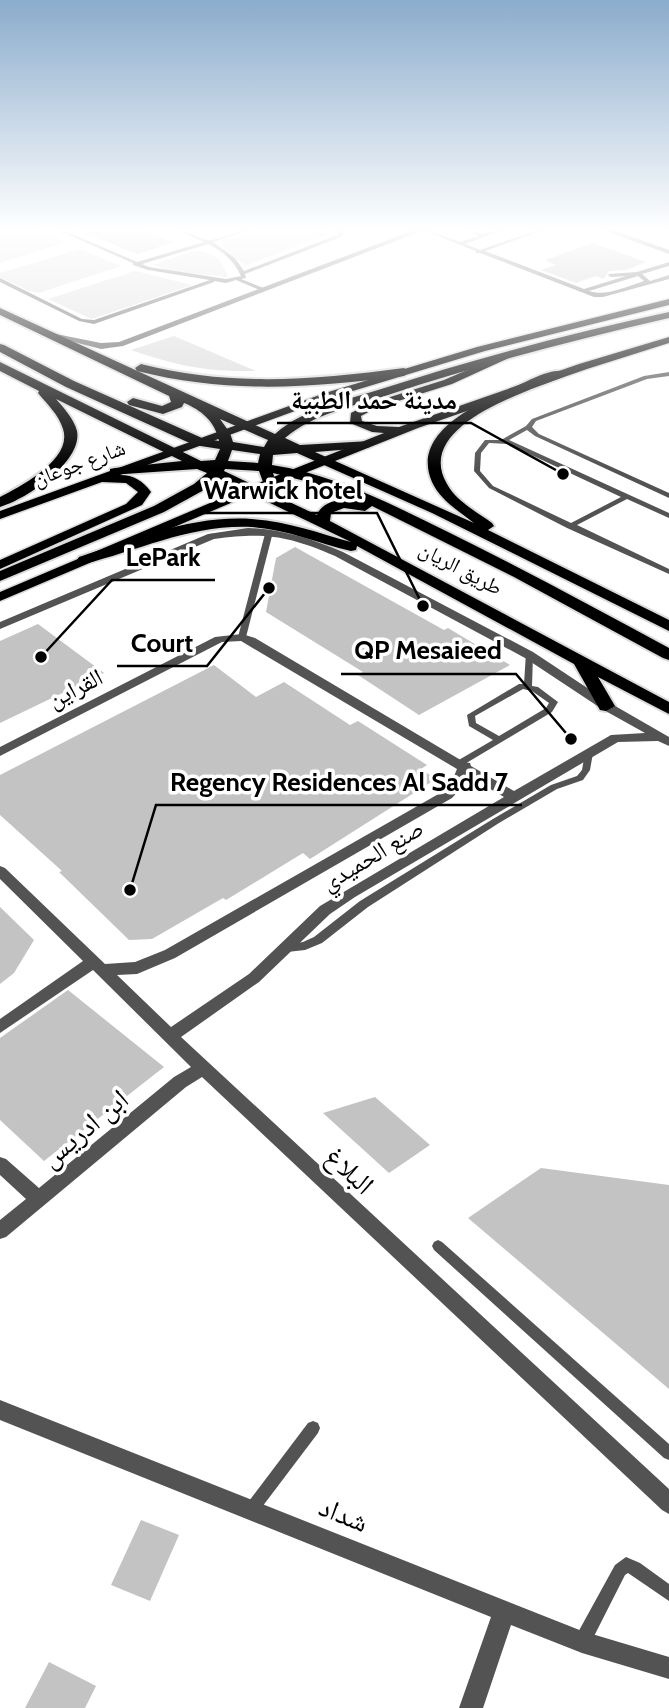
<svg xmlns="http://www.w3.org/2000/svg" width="669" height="1708" font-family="Cabin,'Noto Naskh Arabic',sans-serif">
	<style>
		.green { fill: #dadada }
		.building { fill: #c3c3c3 }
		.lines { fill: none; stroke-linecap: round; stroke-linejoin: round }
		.primary-casing { stroke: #dbdbdb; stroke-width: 3 }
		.trunk-casing { stroke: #dbdbdb; stroke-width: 4 }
		.service { fill: #535353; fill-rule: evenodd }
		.minor { fill: #535353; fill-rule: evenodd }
		.primary { fill: #000; fill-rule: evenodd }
		.trunk { fill: #000; fill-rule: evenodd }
		.labels { text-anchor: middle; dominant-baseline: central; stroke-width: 7; stroke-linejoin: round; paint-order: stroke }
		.far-street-label { font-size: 21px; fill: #000; stroke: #fff }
		.street-label { font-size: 24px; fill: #000; stroke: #fff }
		.near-street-label { font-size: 28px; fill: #000; stroke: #fff }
		.leader { fill: none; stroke: #000; stroke-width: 2.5 }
		.callout-dot { fill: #000; stroke: #fff; stroke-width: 2.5 }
		.callout-label { font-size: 26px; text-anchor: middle; font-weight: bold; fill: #000; stroke: #fff; stroke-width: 7; stroke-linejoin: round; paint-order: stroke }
	</style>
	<rect width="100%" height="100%" fill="#fff"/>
	<g class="green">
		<path d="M0,229H38L66,242L0,263Z"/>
		<path d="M263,229H323L328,234L245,266L221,245L224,241Z"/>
		<path d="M80,249L121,266L39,293L29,291L0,277V273Z"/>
		<path d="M193,251C211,250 222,259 228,277L174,272L153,265Z"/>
		<path d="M135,271L192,285L92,319L48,299Z"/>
		<path d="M174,336L256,371C206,372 178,366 131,350Z"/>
	</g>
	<g class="building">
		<path d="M74,229H140L174,242L138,254Z"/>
		<path d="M593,243L646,262L626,270L609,271L604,279L596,276L576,283L541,270L556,265L545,260Z"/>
		<path d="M295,547L444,630L448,628L510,665L419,715L358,675L363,672L266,612L276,558Z"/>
		<path d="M38,624L104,673L0,723V641Z"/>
		<path d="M214,665L256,697L284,682L350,725L358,721L427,765L421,769L436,779L310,859L303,853L226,900L223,898L152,939L129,940L59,872L62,871L0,815V775Z"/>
		<path d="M0,907L34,940L14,973L0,984Z"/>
		<path d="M68,990L164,1067L44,1161L0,1120V1038Z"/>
		<path d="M375,1097L430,1145L389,1173L323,1113Z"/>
		<path d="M541,1168L669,1185V1389L468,1218Z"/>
		<path d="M141,1520L179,1535L150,1601L111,1585Z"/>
		<path d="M49,1662L96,1686L85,1708H25Z"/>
	</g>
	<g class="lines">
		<defs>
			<g id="primary">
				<path d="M669,299V305L485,351L333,397L120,475C134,475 143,481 151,492L142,505L0,569V560L126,504L138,492L126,483L102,482L0,519V511L325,393L477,347Z"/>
				<path d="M669,337V343L587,369L418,428L252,494L0,601V592L243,489L384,433L372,432L350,423L351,413L368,404L444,380L502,355L511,357L452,384L376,408L361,416L362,421L377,426L399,427L579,364Z"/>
			</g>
			<g id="trunk">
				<path d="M0,308L275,434C303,409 343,401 378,390C474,359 571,333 669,312V318C574,340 481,364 388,395C354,406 313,414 285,438L300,445L370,441V447L365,448L315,452L474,523C460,512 440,500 432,482C411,434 473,406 508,390C523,384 547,369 563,371V377C526,392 413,426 447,484C456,501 477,512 492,523L494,526L488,530L669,620V631L432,513L297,453L273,455L272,465C333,474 391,504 446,531C521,568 595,608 669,648V660L663,658L514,577L372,506L365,511L344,508L331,513L330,521L669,702V714L598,677L615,706L606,711L600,710L574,664L357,546L356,550L351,551C318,543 286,529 252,527C192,524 140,550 84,564L77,560L79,557C134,539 192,515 252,519C286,521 319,533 351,542L218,478L204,490L164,512L0,581V571L154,506L194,484L207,473L197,469L110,475V469L115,468L182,461L56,399C64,408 74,419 77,431C83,462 25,500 0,507V497C21,486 73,459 63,429C59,415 47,404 38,393L39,391L0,371V362L201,461L215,460L220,449L194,445L66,387L0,352V344L4,345L74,381L202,438L219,441C215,421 201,410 184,403L182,407L163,414L129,405L127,402L133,398L162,406L171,402L169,396L0,315ZM220,419L268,440L264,447L233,442L230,433ZM232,450L260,454L258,463L228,461ZM225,469L259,471L263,482L268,483L275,479L273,473L313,483L360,501C345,498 323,499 317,515L224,471Z"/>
				<path d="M141,364C232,387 312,380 404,368L410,372L404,376C310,388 229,394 137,371L135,368Z"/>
			</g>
		</defs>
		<use href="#primary" class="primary-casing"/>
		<use href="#trunk" class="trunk-casing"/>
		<g class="service">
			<path d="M55,229H61L137,262L204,242L175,229C187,229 196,238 208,240C218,241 240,229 253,229L213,242L235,258L244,271L337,235L340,232L337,229H342L345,232L341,237L245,274L246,278L241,279L266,289V291H262L236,280L226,283L214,281V282L94,324L79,321L0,282V278L82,319L94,320L210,280L148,270L133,265V263ZM208,244C223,251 234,261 241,276L226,279L149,267L142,264Z"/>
			<path d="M420,229H426L460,242L479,236L463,229C470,229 474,232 481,233C489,234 498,229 506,229L465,244L480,250L540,229H546L485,251L584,289L626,276L611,277L608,275L609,274L637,272L669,262V266L642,274L650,281L669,275V279L603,297H594L480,253H476V251ZM638,276L644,281C628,286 606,297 589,291Z"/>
			<path d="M669,372V376L647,379L536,421L532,427L539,434L669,493V498L535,436L527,430L509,440L669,513V518L627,499L577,525L669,569V574L567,528L489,488L474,471L475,453L485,440H501L526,426L532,419L644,376ZM489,443L508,444L621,497L571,523L493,486L480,471L481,453Z"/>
			<path d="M266,530H269L273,532L246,637L242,639L238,637Z"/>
			<path d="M526,653H532L533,655L532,686L538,687L558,702L552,712L463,765H457L456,763L457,761L493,740L469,726L467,715L519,684H524ZM523,689L532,691L549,703L546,708L499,736L476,723L475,716Z"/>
			<path d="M589,750L593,753L590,770L583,780L557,789L499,823L368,907L322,943L305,950L287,952L283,951L282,948L283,945L303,942L314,937L360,901L493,819L551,785L577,776L582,770L585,753Z"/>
			<path d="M438,1240L442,1242L669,1444V1460L664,1458L434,1250L432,1246L434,1242Z"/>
			<path d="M313,1421L318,1423L320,1428L318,1433L256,1515L251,1517L246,1515L244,1510L246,1505L308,1423Z"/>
			<path d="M626,1557L640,1563L669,1584V1601L628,1573L625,1575L588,1648L582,1650L576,1648L574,1642L576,1636L615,1565Z"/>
		</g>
		<g class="minor">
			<path d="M417,229H427L123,346L101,349L47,335L51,333L101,343L119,342Z"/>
			<path d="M600,229H610L669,250V254Z"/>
			<path d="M248,528C282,529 312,539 343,552L533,652L610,703L669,737V746L658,741L618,742L355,897L330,914L259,982L181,1037L669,1489V1514L662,1510L202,1077L186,1087L6,1237L0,1239V1220L26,1199L0,1175V1157L6,1159L39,1188L174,1077L191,1067L93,970L0,1033V1019L83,961L0,879V866L5,868L105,964L135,962L165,950L442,792L452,781L457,769L241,641L222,642L0,756V747L215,637L242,634L255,638L464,762L470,763L471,766L514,791L611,735L645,733L602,709L525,658L335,556C288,536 266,532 214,539L0,629V622L208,534ZM468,776L504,797L320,906L249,974L171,1027L117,975L137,974L175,958L452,798L463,786Z"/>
			<path d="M0,1400L582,1631L669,1657V1679L582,1653L511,1625L483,1708H459L491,1617L0,1420Z"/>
		</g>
		<use href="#primary" class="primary"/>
		<use href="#trunk" class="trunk"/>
	</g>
	<linearGradient id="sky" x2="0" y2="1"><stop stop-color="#8baccc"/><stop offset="0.49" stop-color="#fff"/><stop offset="1" stop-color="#fff" stop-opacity="0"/></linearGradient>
	<rect width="669" height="468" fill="url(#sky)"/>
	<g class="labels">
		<g class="far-street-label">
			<text transform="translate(79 463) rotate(-20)">شارع جوعان</text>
			<text transform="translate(461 568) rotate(28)">طريق الريان</text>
		</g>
		<g class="street-label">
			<text transform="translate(75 688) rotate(-27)">القراين</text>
			<text transform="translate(372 855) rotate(-31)">صنع الحميدي</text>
		</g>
		<g class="near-street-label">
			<text transform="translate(84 1128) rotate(-40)">ابن ادريس</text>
			<text transform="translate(350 1170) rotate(43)">البلاغ</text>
			<text transform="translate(344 1514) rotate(22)">شداد</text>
		</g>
	</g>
	<path class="leader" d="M563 474L471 423H277M423 606L377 513H190M41 657L112 580H215M269 588L207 666H117M571 739L516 674H341M130 890L156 805H522"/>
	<g class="callout-dot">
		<circle cx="563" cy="474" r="7"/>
		<circle cx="423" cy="606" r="7"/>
		<circle cx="41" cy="657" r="7"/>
		<circle cx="269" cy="588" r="7"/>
		<circle cx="571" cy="739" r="7"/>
		<circle cx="130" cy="890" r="7"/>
	</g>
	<g class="callout-label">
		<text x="374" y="409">مدينة حمد الطبية</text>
		<text x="283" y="499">Warwick hotel</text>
		<text x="163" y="566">LePark</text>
		<text x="162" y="652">Court</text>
		<text x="428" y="659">QP Mesaieed</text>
		<text x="339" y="791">Regency Residences Al Sadd 7</text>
	</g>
</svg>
